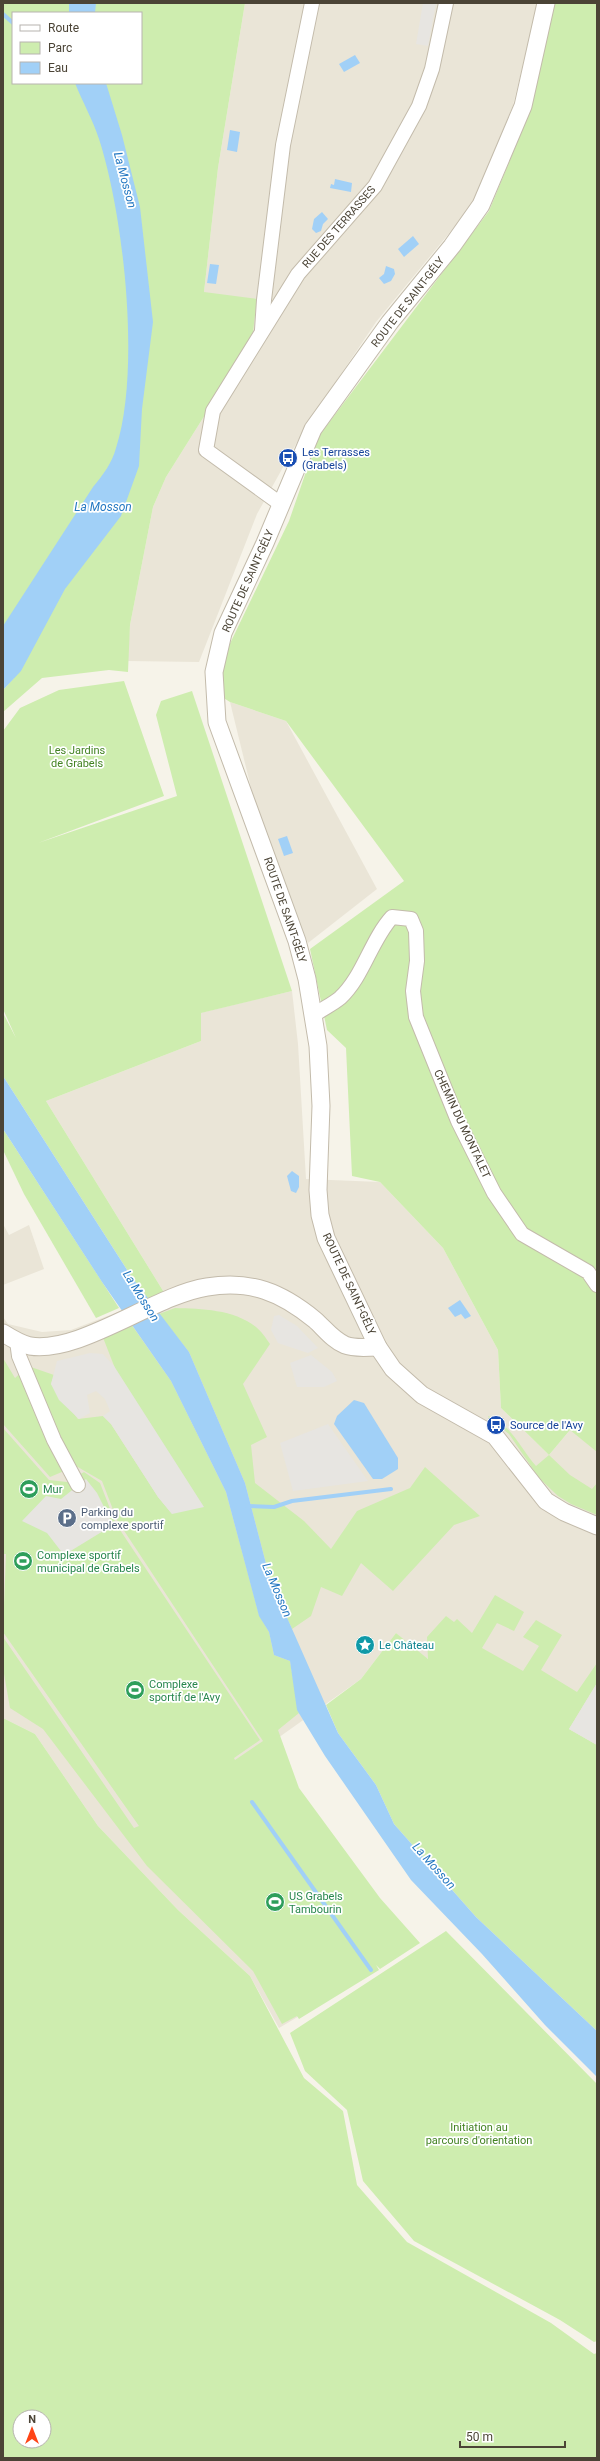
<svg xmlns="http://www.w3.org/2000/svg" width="600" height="2461" font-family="Roboto,sans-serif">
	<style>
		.residential { fill: #eae5d7 }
		.green { fill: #ceedaf; fill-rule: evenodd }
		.parking { fill: #e7e5e1 }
		.water { fill: #a1d0f7 }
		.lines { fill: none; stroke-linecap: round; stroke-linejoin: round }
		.stream { stroke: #a1d0f7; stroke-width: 4 }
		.minor-casing { stroke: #c3bbab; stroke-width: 16 }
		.tertiary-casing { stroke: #c3bbab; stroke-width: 19 }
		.minor { stroke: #fff; stroke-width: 14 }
		.tertiary { stroke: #fff; stroke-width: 17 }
		.labels { text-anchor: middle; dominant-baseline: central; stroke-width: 3.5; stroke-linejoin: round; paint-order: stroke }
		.street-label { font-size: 11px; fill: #4b4436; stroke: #fff }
		.transit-label { font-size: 11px; fill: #164399; stroke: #fff; text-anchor: start }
		.park-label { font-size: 11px; fill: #438323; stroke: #fff }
		.leisure-label { font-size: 11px; fill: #27864d; stroke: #fff; text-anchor: start }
		.service-label { font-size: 11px; fill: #4e5e75; stroke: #fff; text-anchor: start }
		.culture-label { font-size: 11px; fill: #0d838f; stroke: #fff; text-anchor: start }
		.water-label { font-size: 12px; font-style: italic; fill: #2478c2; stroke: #fff }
	</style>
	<rect width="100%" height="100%" fill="#f6f3e9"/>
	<g class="residential">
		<path d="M245,3H538L513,105L474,203L376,322L306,426L257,514L199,662L127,661L130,625L153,507L166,477L252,340L204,292L218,168Z"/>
		<path d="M230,702L286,721L377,889L308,943L273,860L255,804Z"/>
		<path d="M292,991L298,1044L306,1179L380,1182L443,1248L498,1350L501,1408L549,1455L597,1398V1745L569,1729L558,1745L416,1651L396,1633L361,1679L240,1765L377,1970L279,2028L250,1976L178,1910L98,1826L35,1734L3,1718V1317L8,1324L42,1332L71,1330L165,1294L46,1101L201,1041L200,1013Z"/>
		<path d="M3,1224L9,1235L29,1225L44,1269L3,1285Z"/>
	</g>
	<g class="green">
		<path d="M3,3H245L218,168L204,292L257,299L252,340L166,477L153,507L130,625L128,672L109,670L42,678L3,712V690L14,678H3ZM13,13H141V83H13Z"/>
		<path d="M555,3H597V1452L570,1430L549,1455L570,1475L592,1489L597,1483V1515L571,1504L558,1496L539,1478L509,1434L489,1418L488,1416C511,1424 521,1449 536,1466L549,1455L501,1408L498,1350L443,1248L380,1182L352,1176L346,1048L327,1030L310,949L404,881L286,721L230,702L222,697L223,658L289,521L318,437L489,211L530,111Z"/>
		<path d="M124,681L164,796L38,843L177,796L156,715L161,701L192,691L292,991L201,1013V1041L46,1101L165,1294L150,1302L131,1276L3,1076V1013L16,1038L3,1009V731L20,708L59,690Z"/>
		<path d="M3,1129L119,1308L96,1318L24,1194L3,1150Z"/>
		<path d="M175,1308C202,1309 233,1309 256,1327C261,1331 266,1338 270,1344L243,1384L267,1437L251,1445L255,1483L304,1521L331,1549L357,1511L410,1488L425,1467L480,1516L454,1525L393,1591L361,1563L342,1596L321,1587L311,1616L292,1629L270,1579L245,1483L189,1352L159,1314Z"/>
		<path d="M131,1324L171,1381L226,1492L259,1615L269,1632L274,1655L290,1661L299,1713L278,1730L299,1788L380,1898L420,1943L380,1969L376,1965L379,1970L299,2019L297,2016L282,2024L253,1971L147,1866L43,1729L10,1708L3,1668V1637L134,1828L139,1826L3,1632L6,1554H3V1428L49,1480L67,1482L84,1472L100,1483L116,1524L260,1740L234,1758L235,1760L263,1741L117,1520L102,1481L76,1466L50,1477L3,1424V1358L15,1378L28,1366L54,1375L51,1384L78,1419L103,1416L111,1424L158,1497L172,1514L102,1335Z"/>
		<path d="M495,1595L524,1612L514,1631L497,1623L482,1648L523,1671L539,1646L523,1637L536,1620L562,1635L541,1670L577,1692L597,1663V1683L569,1729L597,1745V2031L476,1917L394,1824L376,1785L338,1733L326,1705L361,1679L396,1633L428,1659L427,1637L446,1616L454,1622L457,1619L472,1633Z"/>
		<path d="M3,1718L35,1734L98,1826L178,1910L250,1976L304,2078L343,2111L357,2185L407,2242L551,2323L594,2354L597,2353V2458H3ZM20,2417H44V2441H20Z"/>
		<path d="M446,1931L597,2084V2341L594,2342L560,2320L414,2241L363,2181L347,2110L305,2071L290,2033Z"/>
	</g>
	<g class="parking">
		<path d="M423,3H436L428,46L416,44Z"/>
		<path d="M279,1315L297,1326L318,1348L308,1353L278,1343L271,1330L274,1316Z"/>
		<path d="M90,1353L103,1354L114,1366L204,1507L172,1514L158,1497L111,1424L103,1416L110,1411L105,1399L96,1391L87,1395L90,1413L79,1419L59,1400L51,1384L57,1361Z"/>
		<path d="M311,1355L332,1372L337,1381L324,1387H297L290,1363Z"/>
		<path d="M328,1424L368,1481L293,1491L280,1443Z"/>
		<path d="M86,1479L97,1493L113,1525L64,1555L47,1533L22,1521L46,1496L61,1499Z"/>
		<path d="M597,1683V1745L569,1729Z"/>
	</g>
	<g class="water">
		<path d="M69,3H96L95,13H69Z"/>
		<path d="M355,55L360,63L344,72L339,64Z"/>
		<path d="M75,83H106L122,135L140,207L153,322L142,409L139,466L121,516L65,589L21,671L3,690V626L93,487C103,475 112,463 116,448C141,371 124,216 99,139C93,120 82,101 75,83Z"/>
		<path d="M230,130L240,132L237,152L227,150Z"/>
		<path d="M335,179L352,183L351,192L330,188L331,184L334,185Z"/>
		<path d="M322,212L328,219L323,224L321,231L316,233L312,229L314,219Z"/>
		<path d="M413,236L419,244L404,257L398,249Z"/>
		<path d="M210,264L219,265L216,284L207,283Z"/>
		<path d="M386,266L394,269L395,274L391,281L384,284L379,278L384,274Z"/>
		<path d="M287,836L293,853L284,856L278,839Z"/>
		<path d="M3,1076L131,1276L189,1352L245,1483L270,1579L338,1733L376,1785L394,1824L476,1917L597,2031V2077L545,2025L482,1954L411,1880L325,1756L297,1710L290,1661L274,1655L269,1632L259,1616L226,1492L171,1381L102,1282L3,1129Z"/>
		<path d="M292,1171L299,1176V1187L296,1193L291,1191L287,1176Z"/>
		<path d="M460,1300L471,1316L465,1319L461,1314L455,1317L448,1308Z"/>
		<path d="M354,1400L364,1403L398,1458V1469L382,1479H373L334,1424L337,1416Z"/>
	</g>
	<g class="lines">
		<g class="stream">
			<path d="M3,14L13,23"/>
			<path d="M247,1506L274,1507L292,1501L391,1489"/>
			<path d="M252,1802L371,1970"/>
		</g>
		<defs>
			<g id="minor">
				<path d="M262,330L264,300L283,145L312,3"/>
				<path d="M282,505L206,450L213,411L298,274L375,186L419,106L432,69L446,3"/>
				<path d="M314,1015C322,1009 333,1004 340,998C363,977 371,940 392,917L411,919L416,931L417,961L413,991L416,1017L458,1121L494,1193L522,1234L588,1272L597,1285"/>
				<path d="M17,1341L19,1356L54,1440L78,1485"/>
			</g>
			<g id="tertiary">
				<path d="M546,3L523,106L481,205L452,246L390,322L313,429L265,543L223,633L214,672L217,722L297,941L307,979L318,1046L321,1106L318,1190L320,1215L326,1238L378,1347L393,1369L422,1395L495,1436L546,1501L564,1512L597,1526"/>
				<path d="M3,1333C11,1338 21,1344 30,1346C80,1354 155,1295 207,1287C251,1280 281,1292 315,1320C325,1329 333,1340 345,1345C355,1349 367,1347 378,1347"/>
			</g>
		</defs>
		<use href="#minor" class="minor-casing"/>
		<use href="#tertiary" class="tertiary-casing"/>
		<use href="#minor" class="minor"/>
		<use href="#tertiary" class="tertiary"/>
	</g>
	<defs>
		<symbol id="bus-disc" viewBox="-11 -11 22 22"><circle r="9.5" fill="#1a4fb4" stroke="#fff"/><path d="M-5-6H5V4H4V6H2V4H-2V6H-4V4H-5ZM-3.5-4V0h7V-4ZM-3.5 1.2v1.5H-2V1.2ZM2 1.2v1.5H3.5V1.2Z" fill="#fff"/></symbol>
		<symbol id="stadium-disc" viewBox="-11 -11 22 22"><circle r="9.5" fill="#2e9e5b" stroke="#fff"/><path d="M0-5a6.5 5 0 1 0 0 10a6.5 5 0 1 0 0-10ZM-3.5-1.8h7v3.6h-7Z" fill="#fff"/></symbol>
		<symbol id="parking-disc" viewBox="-11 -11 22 22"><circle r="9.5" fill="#5c6f8a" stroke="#fff"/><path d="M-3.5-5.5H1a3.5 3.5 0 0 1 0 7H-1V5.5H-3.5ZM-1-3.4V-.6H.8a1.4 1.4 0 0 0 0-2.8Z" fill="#fff"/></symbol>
		<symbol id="sight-disc" viewBox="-11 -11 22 22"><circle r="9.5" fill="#0f9aa8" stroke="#fff"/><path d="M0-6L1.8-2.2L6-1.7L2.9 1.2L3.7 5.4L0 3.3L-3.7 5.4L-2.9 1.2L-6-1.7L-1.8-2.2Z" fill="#fff"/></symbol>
	</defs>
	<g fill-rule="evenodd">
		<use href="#bus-disc" x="277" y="447" width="22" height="22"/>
		<use href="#bus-disc" x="485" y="1414" width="22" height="22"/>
		<use href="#stadium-disc" x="18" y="1478" width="22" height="22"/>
		<use href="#parking-disc" x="56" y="1507" width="22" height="22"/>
		<use href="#stadium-disc" x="12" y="1550" width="22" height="22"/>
		<use href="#sight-disc" x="354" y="1634" width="22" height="22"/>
		<use href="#stadium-disc" x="124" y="1679" width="22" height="22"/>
		<use href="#stadium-disc" x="264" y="1891" width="22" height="22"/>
	</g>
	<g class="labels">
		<g class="street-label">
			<text transform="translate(339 227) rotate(-49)">RUE DES TERRASSES</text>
			<text transform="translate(408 302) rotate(-52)">ROUTE DE SAINT-GÉLY</text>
			<text transform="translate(248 581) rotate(-66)">ROUTE DE SAINT-GÉLY</text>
			<text transform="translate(285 910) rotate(71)">ROUTE DE SAINT-GÉLY</text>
			<text transform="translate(462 1124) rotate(65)">CHEMIN DU MONTALET</text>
			<text transform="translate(349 1284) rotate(65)">ROUTE DE SAINT-GÉLY</text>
		</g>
		<g class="transit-label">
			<text x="302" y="452">Les Terrasses<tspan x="302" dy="13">(Grabels)</tspan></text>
			<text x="510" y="1425">Source de l'Avy</text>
		</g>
		<g class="park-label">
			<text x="77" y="750">Les Jardins<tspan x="77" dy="13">de Grabels</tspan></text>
			<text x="479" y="2127">Initiation au<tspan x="479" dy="13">parcours d'orientation</tspan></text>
		</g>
		<g class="leisure-label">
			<text x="43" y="1489">Mur</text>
			<text x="37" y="1555">Complexe sportif<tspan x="37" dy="13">municipal de Grabels</tspan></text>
			<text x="149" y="1684">Complexe<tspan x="149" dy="13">sportif de l'Avy</tspan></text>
			<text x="289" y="1896">US Grabels<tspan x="289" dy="13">Tambourin</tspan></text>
		</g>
		<g class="service-label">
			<text x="81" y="1512">Parking du<tspan x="81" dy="13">complexe sportif</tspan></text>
		</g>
		<g class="culture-label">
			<text x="379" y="1645">Le Château</text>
		</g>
		<g class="water-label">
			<text transform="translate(125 180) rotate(75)">La Mosson</text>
			<text x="103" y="507">La Mosson</text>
			<text transform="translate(141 1296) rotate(58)">La Mosson</text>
			<text transform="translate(277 1590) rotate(67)">La Mosson</text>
			<text transform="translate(434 1866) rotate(48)">La Mosson</text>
		</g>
	</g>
	<rect width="600" height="2461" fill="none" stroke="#4b4436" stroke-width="8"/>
	<rect x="12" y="12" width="130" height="72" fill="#ffffff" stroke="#b7b4af"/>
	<rect x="20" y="25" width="20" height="6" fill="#ffffff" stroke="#b7b4af"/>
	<text x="48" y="32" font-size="12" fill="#4b4436">Route</text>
	<rect x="20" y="42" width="20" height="12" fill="#ceedaf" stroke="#b7b4af"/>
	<text x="48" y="52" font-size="12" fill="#4b4436">Parc</text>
	<rect x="20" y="62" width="20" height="12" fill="#a1d0f7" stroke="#b7b4af"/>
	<text x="48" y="72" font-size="12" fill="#4b4436">Eau</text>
	<g transform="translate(32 2429)"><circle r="19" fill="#ffffff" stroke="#b7b4af"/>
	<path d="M0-3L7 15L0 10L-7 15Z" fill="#ff4517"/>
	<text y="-6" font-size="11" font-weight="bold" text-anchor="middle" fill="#4b4436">N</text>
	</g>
	<path d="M460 2441v6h105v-6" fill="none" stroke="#4b4436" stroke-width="2"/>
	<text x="466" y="2441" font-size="12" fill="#4b4436" stroke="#ffffff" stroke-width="3" paint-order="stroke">50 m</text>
</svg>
